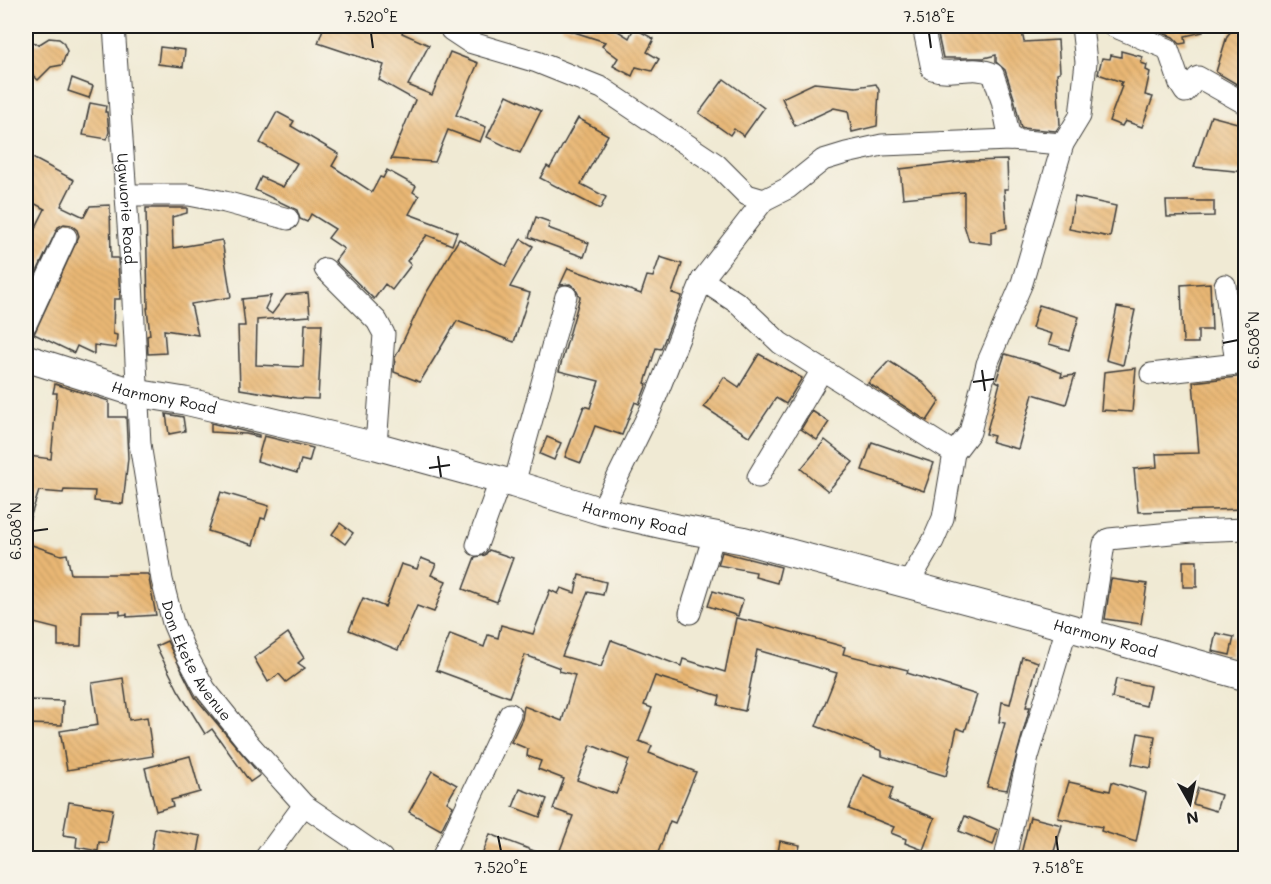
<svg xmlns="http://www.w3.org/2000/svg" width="1271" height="884" font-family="Mali,sans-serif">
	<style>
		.building { fill: url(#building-back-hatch); fill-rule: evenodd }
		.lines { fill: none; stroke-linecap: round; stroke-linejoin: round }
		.minor-casing { stroke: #3c3b38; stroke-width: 23 }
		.major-casing { stroke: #3c3b38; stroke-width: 29 }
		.minor { stroke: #fff; stroke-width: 21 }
		.major { stroke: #fff; stroke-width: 27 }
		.ticks { fill: none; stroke: #1c1c1c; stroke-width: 2 }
		.labels { text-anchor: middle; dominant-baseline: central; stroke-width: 5; stroke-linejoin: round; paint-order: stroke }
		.street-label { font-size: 15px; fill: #1c1c1c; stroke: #f7f3e8 }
		.neatline { fill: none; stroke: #1c1c1c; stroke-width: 2 }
		.ticks-label { font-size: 15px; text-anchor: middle; fill: #1c1c1c }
	</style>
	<defs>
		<pattern id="building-back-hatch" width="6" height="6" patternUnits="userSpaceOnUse" patternTransform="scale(1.5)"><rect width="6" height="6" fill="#e9b774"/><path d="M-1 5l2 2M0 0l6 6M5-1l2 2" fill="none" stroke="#c79d64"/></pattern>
	</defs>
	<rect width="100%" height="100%" fill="#f7f3e8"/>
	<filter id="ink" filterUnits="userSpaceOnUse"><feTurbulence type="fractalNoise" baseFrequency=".0167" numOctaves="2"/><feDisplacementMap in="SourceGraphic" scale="12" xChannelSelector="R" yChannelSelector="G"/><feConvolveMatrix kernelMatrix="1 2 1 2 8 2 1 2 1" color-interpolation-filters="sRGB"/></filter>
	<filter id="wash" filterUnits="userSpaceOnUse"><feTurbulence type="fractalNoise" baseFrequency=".008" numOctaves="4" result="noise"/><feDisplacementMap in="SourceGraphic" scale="24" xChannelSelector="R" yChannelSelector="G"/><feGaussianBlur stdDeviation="1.35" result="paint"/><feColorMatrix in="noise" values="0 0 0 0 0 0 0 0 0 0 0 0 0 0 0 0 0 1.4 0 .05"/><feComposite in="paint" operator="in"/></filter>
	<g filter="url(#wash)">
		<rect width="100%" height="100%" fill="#f0ead4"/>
		<g id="blocks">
			<g class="building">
				<path d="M324,26H404L402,33L429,45L408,85L432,95L450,52L478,63L456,115L486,127L480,142L448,130L435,162L391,159L415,100L379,80L384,65L318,43Z"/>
				<path d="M563,26H610L629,38L634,28L654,39L647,52L659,59L652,71L636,67L632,76L613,66L618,58L602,46L605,42L562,28Z"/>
				<path d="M936,26H1021L1024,42L1058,40L1060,72L1057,73L1060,125L1056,131L1021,128L1014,98L1005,70L996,62V55L984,58H943Z"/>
				<path d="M1159,26H1202L1203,32L1185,36L1186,43L1180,44L1173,37L1160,32Z"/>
				<path d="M1235,27L1245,32V89L1216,72L1227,36Z"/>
				<path d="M26,38L38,45L49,38L59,39L63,42L67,51L62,65L51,67L38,80L26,69Z"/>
				<path d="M160,47L185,50L183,67L158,64Z"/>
				<path d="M1121,51L1143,57L1141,63L1147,65L1146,70L1150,72L1145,95L1153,97L1142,127L1125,121L1122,126L1109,121L1122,86L1120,85L1122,82L1098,74L1102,58L1110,59L1111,55L1121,57Z"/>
				<path d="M72,78L93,86L89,98L68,91Z"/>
				<path d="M724,79L764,108L744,136L734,129L730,135L699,113Z"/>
				<path d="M814,83L856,87L876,84L879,90L877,126L852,132L848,111L834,108L795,126L782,98Z"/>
				<path d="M507,95L541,111L520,153L487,137Z"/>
				<path d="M90,103L106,106L105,112H107L109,132L107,139L83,135Z"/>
				<path d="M277,112L294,121L291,126L339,154L332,166L372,192L380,177L383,178L387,170L416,186L413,192L419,196L409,214L457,232L452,245L427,235L407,261L411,265L392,290L385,284L374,299L335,261L344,249L328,238L335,229L311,214L307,222L300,219L297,210L255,190L261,177L283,187L297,163L260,143Z"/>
				<path d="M1211,116L1245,125V172L1194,167Z"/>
				<path d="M578,118L608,135L581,184L606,197L600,209L540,178L547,166L550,168Z"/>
				<path d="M29,156L74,180L61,206L84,217L90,206L110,205L111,258H118L120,299H114L113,334L117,335L116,348L94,345V354L77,346L74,353L34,334L79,236L77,230L71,225L64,224L58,227L26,295V247L45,209L26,199V164Z"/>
				<path d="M1007,160L1008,189H1004L1007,228L991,232V244L969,241L964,225V192L903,198L900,169L969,161Z"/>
				<path d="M1075,197L1116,206L1110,237L1069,229Z"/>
				<path d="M1166,201H1214V216L1167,217Z"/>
				<path d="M146,208H187V213L172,217L173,248L222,240L231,297L191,304L198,335L164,330L166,353L148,354L147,336L150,335L147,308H148Z"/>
				<path d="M536,217L550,222L548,228L589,243L584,257L529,237Z"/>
				<path d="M459,239L506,266L521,239L533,246L510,287L530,293L514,342L457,321L420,382L394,372L395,358L425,295Z"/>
				<path d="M660,257L682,264L672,293L682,296L661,349L656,348L645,383L647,384L639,404L635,402L622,435L595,426L581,463L565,457L584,406L590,408L599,381L559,371L580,297L575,288L570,284L560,285L568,268L641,294L647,276L653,277Z"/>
				<path d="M1210,283L1212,330H1198V343H1183L1181,285Z"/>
				<path d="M308,293L310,316L257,320L256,365L303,367L305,324H322L318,399L296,398L240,389L238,326H245L242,299L271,296L265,309L272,314L286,295Z"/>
				<path d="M1039,305L1079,317L1069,350L1049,344L1052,334L1032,328Z"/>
				<path d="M1117,307L1135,310L1123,365L1106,360Z"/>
				<path d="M759,354L802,378L786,404L776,398L750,437L704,407L724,377L739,387Z"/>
				<path d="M1005,354L1036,363L1062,373L1061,377L1075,375L1066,404L1033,394L1018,449L992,442L994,436L986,434L1000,383L996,381Z"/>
				<path d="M889,361L922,382L940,401L927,421L868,383Z"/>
				<path d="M1136,368L1132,412L1101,410L1104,372Z"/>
				<path d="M1245,376V440H1240L1241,478H1245V509L1138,512L1134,469L1157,467L1156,454L1199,453L1193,382Z"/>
				<path d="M55,384L109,401V417H126L128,458L123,504L94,501L95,491L64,490L63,493L39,491L28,524H26V478L29,456L51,459L57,393H53Z"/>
				<path d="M812,411L829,422L817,440L801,429Z"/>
				<path d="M166,414L183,417L185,431L169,434Z"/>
				<path d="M211,423L259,435V437L246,434L211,432Z"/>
				<path d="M264,436L313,448L309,462L301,460L297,473L257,461Z"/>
				<path d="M547,437L561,443L554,460L540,454Z"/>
				<path d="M825,440L853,462L828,491L801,469Z"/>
				<path d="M872,442L934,463L924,491L862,470Z"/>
				<path d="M221,492L269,506L265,519L261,518L253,545L208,531Z"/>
				<path d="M340,523L353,533L345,544L332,534Z"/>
				<path d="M26,543L61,555L67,554L71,574H148L156,615L127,617V614L120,615V611H82L81,646H58V629L26,621Z"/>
				<path d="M489,550L513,558L497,602L463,589L475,557L485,555Z"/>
				<path d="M722,552L781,567L777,583L755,577L756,572L718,565Z"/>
				<path d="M421,558L436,564L431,575L446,581L434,612L417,606L398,650L349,630L363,598L385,607L401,564L417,569Z"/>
				<rect x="1183" y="561" width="14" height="26"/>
				<path d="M579,575L606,582L603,595L588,592L562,656L601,667L611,640L681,666L683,659L725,672L736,618L763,624L845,647L843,654L908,670L907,673L977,695L965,731L957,728L946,776L882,756V751L816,726L837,673L757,650L745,711L718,705L720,696L655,676L644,705L652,708L639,741L652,746L649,753L696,772L675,823L670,821L656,858H557L573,816L553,809L564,779L538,769L541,761L527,756L528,749L511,742L522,719L524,706L562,721L575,675L559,671L560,668L525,655L509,697L436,670L450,634L484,647L488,635L498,638L501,625L533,634L550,590L558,594L561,588L575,593ZM591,745L629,760L616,794L577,780Z"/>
				<path d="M1111,579L1147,584L1141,624L1105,619Z"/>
				<path d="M713,591L743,600L738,616L708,606Z"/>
				<path d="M288,633L304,658L298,663L305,668L286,682L279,674L268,682L254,658Z"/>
				<path d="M1216,633L1234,637L1230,655L1212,651Z"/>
				<path d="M167,641L195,697L260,775L250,782L212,729L205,734L178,690L156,646Z"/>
				<path d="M1022,657L1038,662L1026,707H1030L1007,790L987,787L1005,723L999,722L1002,702L1010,704Z"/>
				<path d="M123,678L129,720L147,717L153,756L67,770L60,731L98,725L92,683Z"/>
				<path d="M1116,679L1150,686L1146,706L1112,698Z"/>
				<path d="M27,700L63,701L62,725L27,724Z"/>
				<path d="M1138,733L1155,736L1151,768L1132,764Z"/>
				<path d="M190,756L200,792L171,800L173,806L156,811L145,768Z"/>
				<path d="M432,771L457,785L447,802L453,806L441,830L409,812Z"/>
				<path d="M863,775L893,788L889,800L935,818L923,850L905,843L906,839L891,833L894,827L849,809Z"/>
				<path d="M1069,782L1110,791L1112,782L1146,793L1136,842L1101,831L1102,827L1058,818Z"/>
				<path d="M1198,788L1221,795L1216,811L1193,804Z"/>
				<path d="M520,789L547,799L540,817L513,807Z"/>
				<path d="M69,802L113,809L107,843L99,842L98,851L76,847L77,837L63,835Z"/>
				<path d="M965,816L998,830L993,845L959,831Z"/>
				<path d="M1030,817L1062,825L1052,858H1020Z"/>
				<path d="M155,828L201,836L197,858L186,856V858H150Z"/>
				<path d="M490,834L550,857V858H481Z"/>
				<path d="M780,841L800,845L797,858H777Z"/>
			</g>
		</g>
	</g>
	<g filter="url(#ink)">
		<use href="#blocks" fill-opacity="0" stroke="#3c3b38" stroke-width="1.5"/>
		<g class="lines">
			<defs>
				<g id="minor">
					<path id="s1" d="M114,26L132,281L140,444L162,580L173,623L186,654L205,689L250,745L304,805L382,858"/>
					<path d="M450,26L451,30L469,42L537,62L602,88L716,164L747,195L764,200"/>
					<path d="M923,26L932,69C952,76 975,64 993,74L1002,101L1010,140"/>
					<path d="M1113,26L1168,49L1180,84L1185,92L1198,77L1246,104"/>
					<path d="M126,195H189L225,202L288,219"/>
					<path d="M325,269L377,321L384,334L376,446"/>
					<path d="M1225,285L1236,363"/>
					<path d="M26,324L66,237"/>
					<path d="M1151,374L1246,363"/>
					<path d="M954,453L780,343L739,304L702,280L764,200L788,188L823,160L846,153L882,145L1010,140L1063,144"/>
					<path d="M758,477L822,370"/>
					<path d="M514,484L566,296"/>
					<path d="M601,511L651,409L702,280"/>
					<path d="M477,545L500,481"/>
					<path d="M908,584L933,541L943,518L954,453L970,432L987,364L1022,283L1063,144L1080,116L1086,62L1082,26"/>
					<path d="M690,613L714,535"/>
					<path d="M1090,633L1104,544L1109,539L1192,531L1246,529"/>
					<path d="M265,858L304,805"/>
					<path d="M442,858L510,714"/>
					<path d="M1005,858L1028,757L1067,627"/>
				</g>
				<g id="major">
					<path id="s2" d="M26,358L136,393L185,401L376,446L514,484L601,511L677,528L742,540L1067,627L1246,677"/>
				</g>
			</defs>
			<use href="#minor" class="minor-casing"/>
			<use href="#major" class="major-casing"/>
			<use href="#minor" class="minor"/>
			<use href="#major" class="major"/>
		</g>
	</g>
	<path class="ticks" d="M371,33L373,48M929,33L931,48M1223,343L1238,340M982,370L985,391M973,382L994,379M438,456L441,477M429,468L450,465M33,531L48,529M498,836L501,851M1056,836L1058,851"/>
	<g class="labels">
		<g class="street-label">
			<text stroke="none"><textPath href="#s1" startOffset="183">Ugwuorie Road</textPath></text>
			<text stroke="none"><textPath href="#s2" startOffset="144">Harmony Road</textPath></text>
			<text stroke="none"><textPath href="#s2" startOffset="630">Harmony Road</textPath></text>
			<text stroke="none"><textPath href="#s2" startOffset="1116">Harmony Road</textPath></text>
			<text stroke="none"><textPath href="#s1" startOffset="645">Dom Ekete Avenue</textPath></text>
		</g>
	</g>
	<rect width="1271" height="884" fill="none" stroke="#f7f3e8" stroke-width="66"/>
	<g transform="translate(1190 803) rotate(171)" stroke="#f7f3e8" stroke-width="4.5" paint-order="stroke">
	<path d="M0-4.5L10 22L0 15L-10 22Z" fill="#1c1c1c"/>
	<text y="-9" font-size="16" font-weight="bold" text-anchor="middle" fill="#1c1c1c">N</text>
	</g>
	<rect x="33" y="33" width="1205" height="818" class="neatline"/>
	<g class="ticks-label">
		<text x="371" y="22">7.520°E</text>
		<text x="929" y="22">7.518°E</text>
		<text transform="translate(1254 340) rotate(-90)" y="5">6.508°N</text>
		<text transform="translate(16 531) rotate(-90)" y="5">6.508°N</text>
		<text x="501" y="873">7.520°E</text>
		<text x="1058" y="873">7.518°E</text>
	</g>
</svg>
